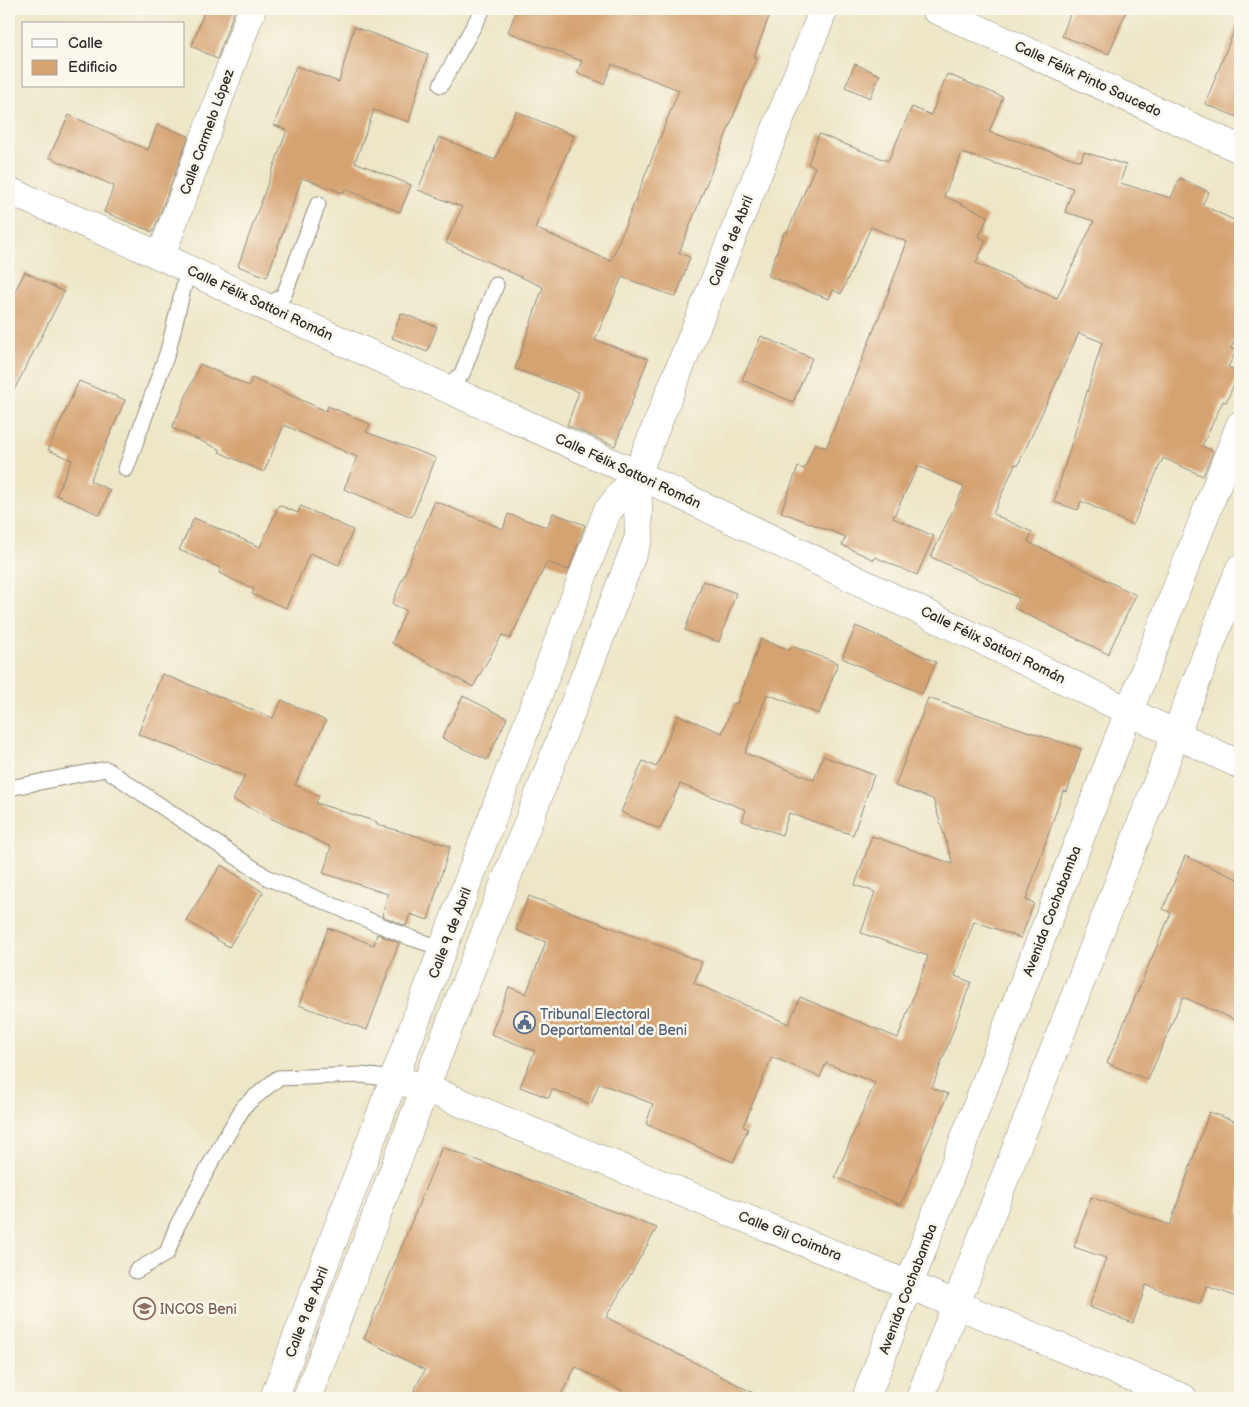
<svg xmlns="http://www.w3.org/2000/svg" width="1249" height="1407" font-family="'Balsamiq Sans',sans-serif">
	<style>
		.building { fill: #d5a271; fill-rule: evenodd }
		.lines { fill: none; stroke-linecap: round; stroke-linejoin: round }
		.service-casing { stroke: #8c8879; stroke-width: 17 }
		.minor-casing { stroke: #8c8879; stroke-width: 29 }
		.tertiary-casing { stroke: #8c8879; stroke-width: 29 }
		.primary-casing { stroke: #8c8879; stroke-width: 29 }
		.service { stroke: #fff; stroke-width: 15 }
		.minor { stroke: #fff; stroke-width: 28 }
		.tertiary { stroke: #fff; stroke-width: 28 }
		.primary { stroke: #fff; stroke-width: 28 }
		.labels { text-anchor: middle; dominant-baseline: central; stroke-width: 5; stroke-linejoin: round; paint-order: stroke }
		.street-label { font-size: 14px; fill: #2b2b2b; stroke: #fbf7ec }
		.service-label { font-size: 14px; fill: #4e5e75; stroke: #fbf7ec; text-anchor: start }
		.education-label { font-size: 14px; fill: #785e54; stroke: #fbf7ec; text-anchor: start }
	</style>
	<rect width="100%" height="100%" fill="#fbf7ec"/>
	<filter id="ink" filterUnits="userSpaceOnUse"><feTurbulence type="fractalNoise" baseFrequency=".02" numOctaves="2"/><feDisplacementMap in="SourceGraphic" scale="10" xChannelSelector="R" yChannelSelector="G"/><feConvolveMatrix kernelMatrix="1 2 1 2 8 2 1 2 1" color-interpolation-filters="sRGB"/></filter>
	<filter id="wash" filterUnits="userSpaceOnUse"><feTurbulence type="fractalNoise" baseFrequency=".0096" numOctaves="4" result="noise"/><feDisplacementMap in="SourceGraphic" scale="20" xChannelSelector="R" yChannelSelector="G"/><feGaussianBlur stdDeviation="1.12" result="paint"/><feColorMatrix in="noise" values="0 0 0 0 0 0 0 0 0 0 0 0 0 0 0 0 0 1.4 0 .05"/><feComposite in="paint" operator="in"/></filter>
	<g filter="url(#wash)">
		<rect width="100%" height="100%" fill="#ede6c7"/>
		<g id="blocks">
			<g class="building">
				<path d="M205,9H235L217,59L192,46Z"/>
				<path d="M517,9H772L754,56L757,57L679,253L690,257L676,297L622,277L595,340L648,359L615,446L567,425L579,392L515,369L543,287L446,243L462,207L418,190L439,137L495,160L516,111L574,136L535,228L611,261L679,90L612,64L604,84L577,73L582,61L508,32Z"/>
				<path d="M1072,9H1127L1109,54L1062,36Z"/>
				<path d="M1239,18H1240V118L1205,104Z"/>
				<path d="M354,27L428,54L409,122L374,110L355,162L411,185L400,212L345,189L343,193L302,178L267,277L238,266L287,130L274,125L296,66L339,82Z"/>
				<path d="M855,64L880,75L870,98L845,87Z"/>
				<path d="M947,74L1003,97L989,132L1081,161L1084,152L1126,165L1120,183L1171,198L1180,178L1209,192L1202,205L1240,223V329L1231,348L1236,351L1228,367L1240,372L1226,402L1223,401L1202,446L1213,451L1203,476L1163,458L1133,525L1081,501L1078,510L1054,502L1102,342L1079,333L1018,465L1015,464L993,514L1032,532L1028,542L1136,595L1108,654L1014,608L1019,598L931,557L964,487L918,466L893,518L934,536L917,575L875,557L874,560L842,545L846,537L781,512L798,467L804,469L815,443L826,448L881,312L907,242L871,227L841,294L833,290L829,299L768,276L784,232L787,233L815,167L808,164L819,134L888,161L912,107L931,115ZM962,153L1073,188L1065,212L1094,221L1057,298L976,263L986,240L979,237L988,216L944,196Z"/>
				<path d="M69,115L148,150L157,125L189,136L153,232L104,212L114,186L49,157Z"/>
				<path d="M25,272L64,292L9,400V302Z"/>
				<path d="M401,313L437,327L427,352L392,338Z"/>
				<path d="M761,336L812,358L793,402L742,380Z"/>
				<path d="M200,364L249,386L252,378L326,411L328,406L370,424L366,432L436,458L412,517L344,489L357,457L284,425L264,472L219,452L221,450L172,428Z"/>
				<path d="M79,381L125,400L90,481L110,490L100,515L56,495L72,460L48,450Z"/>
				<path d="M435,501L503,529L508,514L547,527L553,513L585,525L569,570L547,562L510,639L502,635L473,687L392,643L406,610L392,604Z"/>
				<path d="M279,505L298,513L301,506L353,530L339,565L310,553L286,608L252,594L254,589L219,573L221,568L179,550L194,518L260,547Z"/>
				<path d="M703,581L736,593L719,642L685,630Z"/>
				<path d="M856,626L936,662L922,694L842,658Z"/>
				<path d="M761,639L790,650L792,646L838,663L819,714L767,694L745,753L814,780L823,756L874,775L853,835L789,813L782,835L742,821L746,810L680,784L660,829L621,812L643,761L656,767L678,715L722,733L734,703L737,704Z"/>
				<path d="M162,674L273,718L282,700L326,721L295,785L319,796L316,803L377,822L376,824L450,846L428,920L410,914L406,926L382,916L388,894L323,873L331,847L233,800L245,776L138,734Z"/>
				<path d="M463,696L507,718L487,760L442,738Z"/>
				<path d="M928,698L1081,749L1067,792L1063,791L1026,900L1034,903L1021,938L974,921L955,976L971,982L932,1088L948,1094L901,1205L835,1177L875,1083L826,1063L820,1077L772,1057L743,1126L748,1129L733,1162L646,1124L653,1104L599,1083L591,1104L552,1089L549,1098L520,1087L535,1051L491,1034L509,987L526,994L546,942L516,930L529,896L702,962L694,983L789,1024L800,997L898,1038L928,956L861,933L875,892L855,885L872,836L953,864L933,799L895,786Z"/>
				<path d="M1185,856L1240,880V1022L1183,997L1148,1080L1107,1063L1171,913L1163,909Z"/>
				<path d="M221,865L263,892L229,947L186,920Z"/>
				<path d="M328,928L374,945L377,934L399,943L367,1030L299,1005Z"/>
				<path d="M1209,1112L1240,1123V1298L1206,1286L1200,1304L1146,1285L1133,1323L1089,1307L1106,1258L1074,1247L1091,1197L1170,1225Z"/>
				<path d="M442,1147L657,1228L606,1317L763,1398H636L576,1367L559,1398H410L425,1370L364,1339Z"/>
			</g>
		</g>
	</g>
	<g filter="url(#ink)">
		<use href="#blocks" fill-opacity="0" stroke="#8c8879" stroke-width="1"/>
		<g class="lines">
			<defs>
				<g id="service">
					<path d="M441,85L483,9"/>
					<path d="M266,307L284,295L318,204"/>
					<path d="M443,388L462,374L496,285"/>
					<path d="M126,469L168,351L188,269"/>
					<path d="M9,788L106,769L268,878L411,938L444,949"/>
					<path d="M136,1271L167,1253L177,1226L212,1161L244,1106L278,1078L361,1075L395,1079"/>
				</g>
				<g id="minor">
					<path d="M935,9L1240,149"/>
					<path d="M9,191L161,256L266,307L637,474L1240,765"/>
					<path d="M161,256L252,9"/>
					<path d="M407,1083L425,1088L909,1285"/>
					<path d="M274,1398L607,512L637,474L824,9"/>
					<path d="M307,1398L425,1088L639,537L637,474"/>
				</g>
				<path id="tertiary" d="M909,1285L1183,1398"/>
				<g id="primary">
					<path d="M866,1398L1018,998L1240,425"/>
					<path d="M920,1398L1240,568"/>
				</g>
			</defs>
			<use href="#service" class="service-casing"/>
			<use href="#minor" class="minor-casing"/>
			<use href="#tertiary" class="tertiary-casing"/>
			<use href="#primary" class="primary-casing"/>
			<use href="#service" class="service"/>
			<use href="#minor" class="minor"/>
			<use href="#tertiary" class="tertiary"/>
			<use href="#primary" class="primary"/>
		</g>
	</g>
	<defs>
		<symbol id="civic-ring" viewBox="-11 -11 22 22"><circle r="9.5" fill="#fbf7ec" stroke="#5c6f8a" stroke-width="1.5"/><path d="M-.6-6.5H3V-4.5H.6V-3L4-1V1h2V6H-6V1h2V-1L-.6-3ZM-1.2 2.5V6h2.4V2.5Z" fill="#5c6f8a"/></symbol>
		<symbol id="school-ring" viewBox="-11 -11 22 22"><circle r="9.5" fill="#fbf7ec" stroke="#8d6e63" stroke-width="1.5"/><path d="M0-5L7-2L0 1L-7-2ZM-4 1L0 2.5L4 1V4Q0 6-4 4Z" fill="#8d6e63"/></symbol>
	</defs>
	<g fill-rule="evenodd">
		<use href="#civic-ring" x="512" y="1010" width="25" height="25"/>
		<use href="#school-ring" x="132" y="1296" width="25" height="25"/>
	</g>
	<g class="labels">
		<g class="street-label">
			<text transform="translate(1088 79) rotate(25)">Calle Félix Pinto Saucedo</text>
			<text transform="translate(207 132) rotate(-70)">Calle Carmelo López</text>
			<text transform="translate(731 241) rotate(-68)">Calle 9 de Abril</text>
			<text transform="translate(260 303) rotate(25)">Calle Félix Sattori Román</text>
			<text transform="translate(628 471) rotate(25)">Calle Félix Sattori Román</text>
			<text transform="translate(993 645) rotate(26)">Calle Félix Sattori Román</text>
			<text transform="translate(1052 911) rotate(-69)">Avenida Cochabamba</text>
			<text transform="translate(450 933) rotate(-69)">Calle 9 de Abril</text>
			<text transform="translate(790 1236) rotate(22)">Calle Gil Coimbra</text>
			<text transform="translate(908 1289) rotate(-69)">Avenida Cochabamba</text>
			<text transform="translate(307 1312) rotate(-69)">Calle 9 de Abril</text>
		</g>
		<g class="service-label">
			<text x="540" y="1014">Tribunal Electoral<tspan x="540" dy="16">Departamental de Beni</tspan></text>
		</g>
		<g class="education-label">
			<text x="160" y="1309">INCOS Beni</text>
		</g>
	</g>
	<rect width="1249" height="1407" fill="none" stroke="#fbf7ec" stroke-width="30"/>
	<rect x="22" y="22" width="162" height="65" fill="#fbf7ec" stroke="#a8a59f"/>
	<rect x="32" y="39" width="25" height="8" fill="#ffffff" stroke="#a8a59f"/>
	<text x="68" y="48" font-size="15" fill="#2b2b2b">Calle</text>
	<rect x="32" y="60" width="25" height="15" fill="#d5a271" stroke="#a8a59f"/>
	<text x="68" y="72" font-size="15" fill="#2b2b2b">Edificio</text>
</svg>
